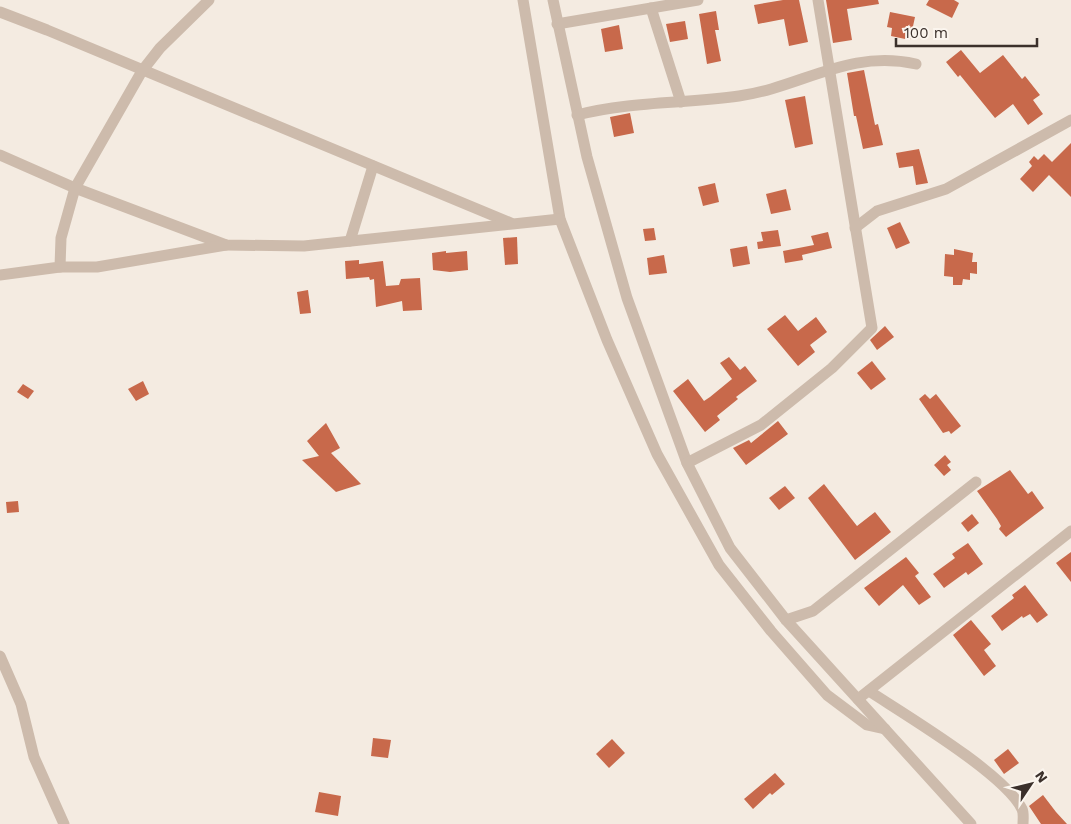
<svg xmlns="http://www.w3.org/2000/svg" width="1071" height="824" font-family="'Work Sans',sans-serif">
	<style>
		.building { fill: #c8694b }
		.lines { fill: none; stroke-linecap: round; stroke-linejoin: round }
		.minor { stroke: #cdbbac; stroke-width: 11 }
	</style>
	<rect width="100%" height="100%" fill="#f4ebe1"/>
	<g class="building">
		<path d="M783,0H799L808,42L789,46L784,19L758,24L754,5Z"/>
		<path d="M826,0H878L879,4L847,9L852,40L833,43Z"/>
		<path d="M929,0H954L959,3L952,18L926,5Z"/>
		<path d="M716,11L719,30H715L721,61L707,64L699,14Z"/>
		<path d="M890,12L915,17L910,40L891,36L892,28L887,27Z"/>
		<path d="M685,21L688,39L670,42L666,24Z"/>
		<path d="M619,25L623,49L605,52L601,29Z"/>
		<path d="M961,50L980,73L1003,55L1022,79L1025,76L1040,95L1033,100L1043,114L1028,125L1013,104L995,118L960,75L958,77L946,62Z"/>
		<path d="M864,70L875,125L878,124L883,145L863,149L856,116H854L847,73Z"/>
		<path d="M805,96L813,144L795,148L785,100Z"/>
		<path d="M630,113L634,133L614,137L610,117Z"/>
		<path d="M1071,143V197L1049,175L1033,192L1020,179L1032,166L1029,162L1034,156L1038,160L1044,154L1052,162Z"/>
		<path d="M919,149L928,183L916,185L913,166L899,168L896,153Z"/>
		<path d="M715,183L719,202L703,206L698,187Z"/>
		<path d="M786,189L791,210L771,214L766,194Z"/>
		<path d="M900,222L910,243L896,249L887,228Z"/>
		<path d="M654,228L656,240L645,241L643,229Z"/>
		<path d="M778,230L781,246L758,249L757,242L763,241L761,232Z"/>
		<path d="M828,232L832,248L802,255L803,260L785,263L783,251L814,245L811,236Z"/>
		<path d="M517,237L518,264L505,265L503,238Z"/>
		<path d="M747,246L750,264L733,267L730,249Z"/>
		<path d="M954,249L973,253L972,262H977V274L970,273V280L963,279L962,285H953V277L944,276L945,254L954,255Z"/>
		<path d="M446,251V253L467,251L468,270L450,272L433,270L432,253Z"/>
		<path d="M664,255L667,273L649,275L647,258Z"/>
		<path d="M359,260V264L383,261L386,286L399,285L401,279L420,278L422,310L403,311L402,301L376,307L374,279L370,280L369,277L346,279L345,261Z"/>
		<path d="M308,290L311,313L300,314L297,292Z"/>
		<path d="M785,315L798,331L816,317L827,332L810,345L815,352L798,366L767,329Z"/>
		<path d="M885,326L894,337L877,350L870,340Z"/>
		<path d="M729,357L740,370L745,366L757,381L736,397L738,399L717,416L720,420L705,432L673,391L688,379L704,401L710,397L732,379L720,363Z"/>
		<path d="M872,361L886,379L871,390L857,373Z"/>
		<path d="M143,381L149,394L136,401L128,389Z"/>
		<path d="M23,384L34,391L28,399L17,392Z"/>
		<path d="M925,394L930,399L936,394L961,426L951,434L949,431L943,433L919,399Z"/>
		<path d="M778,421L788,434L746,465L733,448L749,440L751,443Z"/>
		<path d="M326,423L340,448L331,453L361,484L336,492L302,460L319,456L307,441Z"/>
		<path d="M945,455L951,462L947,465L951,470L944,476L934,465Z"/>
		<path d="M1010,470L1028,494L1032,491L1044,508L1006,537L999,529L1001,526L997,519L977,491Z"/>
		<path d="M824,484L857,526L875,512L891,532L855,560L808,498Z"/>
		<path d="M785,486L795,498L779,510L769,498Z"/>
		<path d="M18,501L19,512L7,513L6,502Z"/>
		<path d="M972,514L979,523L968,532L961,523Z"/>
		<path d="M968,543L983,564L968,575L966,572L944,588L933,574L955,558L952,554Z"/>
		<path d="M1071,552V582L1056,563Z"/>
		<path d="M906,557L919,573L915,576L931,597L919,605L903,585L879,606L864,588Z"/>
		<path d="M1025,585L1048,615L1037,623L1030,614L1023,618L1022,616L1002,631L991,616L1014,598L1012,595Z"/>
		<path d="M971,620L991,644L984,650L996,666L984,676L953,635Z"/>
		<path d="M373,738L391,740L388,758L371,756Z"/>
		<path d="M612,739L625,753L609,768L596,754Z"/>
		<path d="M1008,749L1019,763L1004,774L994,760Z"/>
		<path d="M775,773L785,784L772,795L770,793L753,809L744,799Z"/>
		<path d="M319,792L341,796L338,816L315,812Z"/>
		<path d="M1043,795L1056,812L1067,824H1041L1029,806Z"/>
	</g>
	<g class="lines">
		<g class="minor">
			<path d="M523,0L560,219L607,340L657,454L719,565L771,631L827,695L867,725L885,729"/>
			<path d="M553,0L587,157L627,298L687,463L730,548L786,620L971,824"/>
			<path d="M651,8L681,102"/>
			<path d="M0,12L47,30L511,223"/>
			<path d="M557,24L698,0"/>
			<path d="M577,115C630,101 685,104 739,96C802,87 848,49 916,64"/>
			<path d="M0,155L75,188L226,245L304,246L560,219"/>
			<path d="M855,228L877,211L946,189L1071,120"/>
			<path d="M350,241L373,166"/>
			<path d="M60,267H97L226,245"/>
			<path d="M0,275L60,267L61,238L75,188L142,71L160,48L209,0"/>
			<path d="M687,463L761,425L832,368L872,328L818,0"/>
			<path d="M786,620L813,611L976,482"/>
			<path d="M0,656L21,704L34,757L64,824"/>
			<path d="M869,691C904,714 1005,774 1022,809C1024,813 1023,819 1023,824"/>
			<path d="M858,699L1071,531"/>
		</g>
	</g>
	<g transform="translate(1031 784) rotate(55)" stroke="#fbf5ee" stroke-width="4" paint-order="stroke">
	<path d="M0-4L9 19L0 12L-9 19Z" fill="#3b302b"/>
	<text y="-8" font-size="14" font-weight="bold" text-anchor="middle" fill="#3b302b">N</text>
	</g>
	<path d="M896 38v8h141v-8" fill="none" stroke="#3b302b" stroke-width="2.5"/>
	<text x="904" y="38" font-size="15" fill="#3b302b" stroke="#fbf5ee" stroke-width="4" paint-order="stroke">100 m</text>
</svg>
